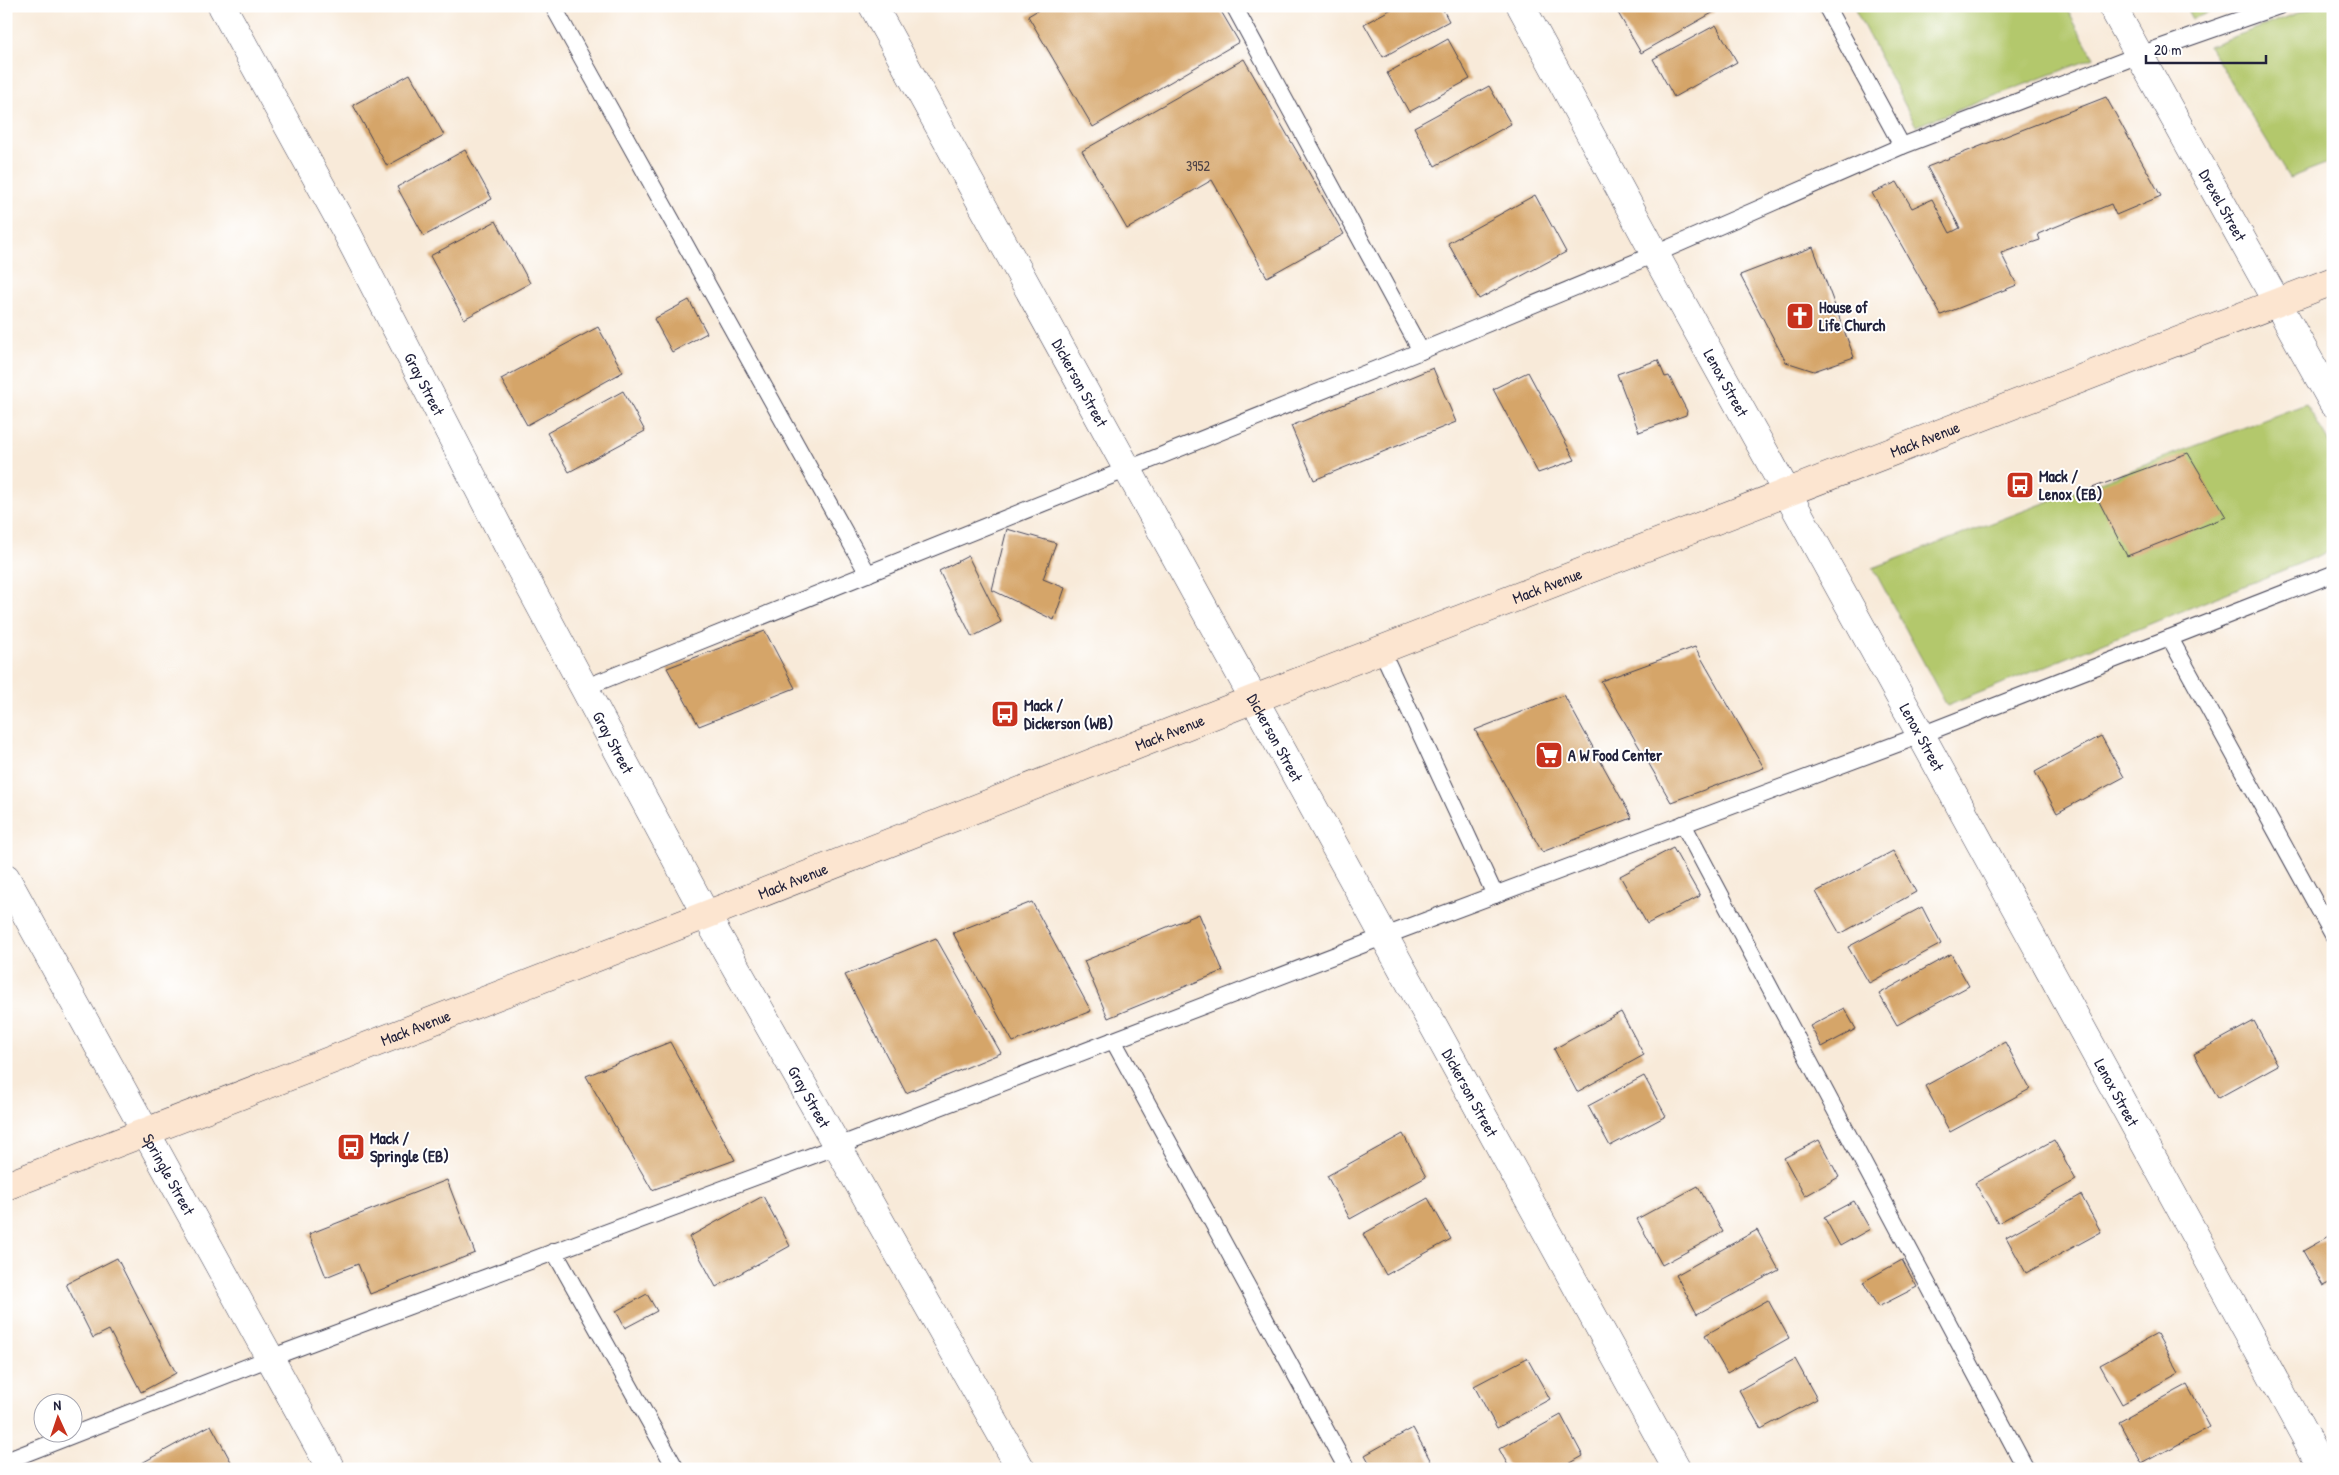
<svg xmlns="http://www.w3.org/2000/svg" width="2339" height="1475" font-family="'Patrick Hand',sans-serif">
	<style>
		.green { fill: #b3c86c; stroke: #6a7554 }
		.building { fill: #d5a569 }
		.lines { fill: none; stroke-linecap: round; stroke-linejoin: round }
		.lane-casing { stroke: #424053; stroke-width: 18 }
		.street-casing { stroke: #424053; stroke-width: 29 }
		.secondary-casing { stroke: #424053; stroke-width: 29 }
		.lane { stroke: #fff; stroke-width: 16 }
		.street { stroke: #fff; stroke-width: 28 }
		.secondary { stroke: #fce5d0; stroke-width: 28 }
		.labels { text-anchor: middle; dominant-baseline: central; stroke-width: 4; stroke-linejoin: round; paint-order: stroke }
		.number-label { font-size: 14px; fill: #4f4346 }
		.street-label { font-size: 16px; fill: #22223b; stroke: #fff }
		.poi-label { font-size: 16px; font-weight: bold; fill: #22223b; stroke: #fff; text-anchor: start }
	</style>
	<rect width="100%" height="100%" fill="#fff"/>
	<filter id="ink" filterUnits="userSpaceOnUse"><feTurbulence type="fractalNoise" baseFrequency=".02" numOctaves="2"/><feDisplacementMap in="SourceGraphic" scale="10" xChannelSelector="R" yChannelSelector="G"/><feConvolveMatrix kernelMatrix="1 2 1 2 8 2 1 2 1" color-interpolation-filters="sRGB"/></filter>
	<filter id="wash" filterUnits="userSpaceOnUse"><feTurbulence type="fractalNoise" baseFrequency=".0096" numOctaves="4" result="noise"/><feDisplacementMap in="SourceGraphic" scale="20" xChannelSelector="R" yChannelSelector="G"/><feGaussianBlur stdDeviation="1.12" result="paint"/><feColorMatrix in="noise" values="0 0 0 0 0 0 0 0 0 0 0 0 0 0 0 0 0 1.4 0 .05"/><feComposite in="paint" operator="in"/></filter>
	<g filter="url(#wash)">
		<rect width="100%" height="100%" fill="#f8ead9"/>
		<g class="green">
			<path d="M1853,6H2065L2094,58L1916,126Z"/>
			<path d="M2185,6H2226L2192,19Z"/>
			<path d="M2317,6H2333V161L2289,178L2209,46Z"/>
			<path d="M2306,404L2333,449V550L1947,706L1873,568Z"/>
		</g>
		<g id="blocks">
			<g class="building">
				<path d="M1045,6H1218L1239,42L1093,127L1028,16Z"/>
				<path d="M1397,6H1441L1449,21L1383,57L1364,24Z"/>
				<path d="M1625,6H1711L1714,12L1641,53L1617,11Z"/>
				<path d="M1716,25L1737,62L1674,97L1653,59Z"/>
				<path d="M1448,39L1470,79L1409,112L1387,73Z"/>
				<path d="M1244,59L1344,234L1267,277L1212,180L1127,229L1082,151Z"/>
				<path d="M410,74L444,135L387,166L353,105Z"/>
				<path d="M1489,86L1511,124L1435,166L1414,127Z"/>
				<path d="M2106,97L2161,196L2116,215L2111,204L2038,234L2040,240L2001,253L2017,285L1941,315L1872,193L1897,182L1912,208L1932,199L1950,233L1960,228L1927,167Z"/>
				<path d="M465,150L492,199L424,236L397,187Z"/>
				<path d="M1535,195L1566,252L1479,299L1448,243Z"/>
				<path d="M496,221L530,283L464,319L430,256Z"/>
				<path d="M1813,247L1854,357L1814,371L1786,362L1740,275Z"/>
				<path d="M689,300L707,333L672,352L654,319Z"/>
				<path d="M598,327L623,372L527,425L501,379Z"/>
				<path d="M1658,360L1665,377L1669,376L1687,411L1686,415L1639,432L1617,374Z"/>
				<path d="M1433,368L1456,422L1314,480L1291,426Z"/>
				<path d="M1528,372L1575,460L1538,473L1493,389Z"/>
				<path d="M623,391L645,431L569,472L547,433Z"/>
				<path d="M2188,453L2226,517L2127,556L2092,488Z"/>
				<path d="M1007,529L1056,543L1043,579L1065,588L1054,620L992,590Z"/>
				<path d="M968,556L1001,622L972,637L939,571Z"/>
				<path d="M765,631L795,688L699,726L667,668Z"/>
				<path d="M1695,647L1764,768L1671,802L1601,681Z"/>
				<path d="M1564,695L1632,818L1542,852L1475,730Z"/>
				<path d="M2101,736L2124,777L2057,813L2035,772Z"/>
				<path d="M1673,848L1700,896L1647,924L1620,876Z"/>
				<path d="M1893,851L1916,892L1840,934L1816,892Z"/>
				<path d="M1032,902L1091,1011L1013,1042L953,933Z"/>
				<path d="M1922,907L1941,944L1869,983L1848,947Z"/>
				<path d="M1199,914L1223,971L1108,1018L1084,961Z"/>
				<path d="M936,938L1001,1053L906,1093L845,975Z"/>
				<path d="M1951,954L1969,986L1897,1025L1879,994Z"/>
				<path d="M1844,1008L1856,1029L1822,1047L1810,1026Z"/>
				<path d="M1621,1012L1644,1055L1577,1092L1554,1049Z"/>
				<path d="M2254,1021L2278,1065L2218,1098L2194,1054Z"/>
				<path d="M670,1042L735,1160L652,1190L586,1076Z"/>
				<path d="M2005,1042L2030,1089L1950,1132L1925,1086Z"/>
				<path d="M1644,1076L1666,1116L1610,1146L1588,1106Z"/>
				<path d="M1403,1134L1426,1177L1350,1219L1327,1176Z"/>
				<path d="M1819,1140L1839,1177L1805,1196L1784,1158Z"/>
				<path d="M2054,1140L2076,1180L1998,1223L1975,1183Z"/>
				<path d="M447,1180L475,1253L370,1294L358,1264L326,1277L309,1234Z"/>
				<path d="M1698,1186L1723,1232L1662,1265L1637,1219Z"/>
				<path d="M2081,1195L2101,1232L2026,1273L2006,1237Z"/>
				<path d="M763,1196L790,1246L716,1287L689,1237Z"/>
				<path d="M1428,1198L1451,1239L1386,1275L1363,1234Z"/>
				<path d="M1854,1201L1870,1229L1840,1246L1824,1217Z"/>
				<path d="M1757,1230L1779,1270L1697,1314L1676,1275Z"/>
				<path d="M2333,1234V1281L2323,1286L2303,1251Z"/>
				<path d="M117,1258L176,1373L141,1392L109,1330L93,1338L66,1284Z"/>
				<path d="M1902,1260L1917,1287L1878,1307L1863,1282Z"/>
				<path d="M647,1294L657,1311L625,1328L616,1311Z"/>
				<path d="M1768,1300L1789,1338L1727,1373L1705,1335Z"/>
				<path d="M2157,1334L2179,1373L2122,1404L2100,1365Z"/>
				<path d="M1527,1358L1550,1399L1497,1428L1474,1386Z"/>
				<path d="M1795,1359L1817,1399L1761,1429L1739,1390Z"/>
				<path d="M2187,1385L2210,1427L2142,1464L2119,1422Z"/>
				<path d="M1561,1415L1583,1456L1560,1469H1510L1499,1449Z"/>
				<path d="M211,1425L235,1469H131Z"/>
				<path d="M1413,1428L1435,1469H1373L1365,1455Z"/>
			</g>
		</g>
	</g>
	<g filter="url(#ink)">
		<use href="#blocks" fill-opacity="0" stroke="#424053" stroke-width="1"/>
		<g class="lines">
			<defs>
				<g id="lane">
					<path d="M553,6L868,574"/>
					<path d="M1234,6L1421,351"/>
					<path d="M1826,6L1902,146"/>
					<path d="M2170,638L2333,935"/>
					<path d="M1381,649L1495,895"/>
					<path d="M584,688L1421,351L1655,254L1902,146L2139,55L2279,6"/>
					<path d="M1683,824L2026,1469"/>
					<path d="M1113,1040L1347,1469"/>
					<path d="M554,1251L676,1469"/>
					<path d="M6,1461L270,1358L838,1146L1385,936L1921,735L2333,574"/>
				</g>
				<g id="street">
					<path id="s1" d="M222,6L347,233L507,544L706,915L1021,1469"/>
					<path id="s2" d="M873,6L1677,1469"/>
					<path id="s3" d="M1521,6L1655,254L1921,735L2323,1469"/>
					<path id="s4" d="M2112,6L2333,403"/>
					<path id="s5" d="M6,878L331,1469"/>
				</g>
				<g id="secondary">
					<path id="s6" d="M6,1186L706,915L1254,699L2333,281"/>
				</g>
			</defs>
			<use href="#lane" class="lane-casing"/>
			<use href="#street" class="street-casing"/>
			<use href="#secondary" class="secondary-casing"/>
			<use href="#lane" class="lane"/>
			<use href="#street" class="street"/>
			<use href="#secondary" class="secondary"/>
		</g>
	</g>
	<defs>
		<symbol id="church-square" viewBox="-11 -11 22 22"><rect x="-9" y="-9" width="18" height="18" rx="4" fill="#c8321e" stroke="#fff"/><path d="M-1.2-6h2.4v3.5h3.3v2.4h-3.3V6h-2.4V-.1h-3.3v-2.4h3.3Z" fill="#fff"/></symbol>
		<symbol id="bus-square" viewBox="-11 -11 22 22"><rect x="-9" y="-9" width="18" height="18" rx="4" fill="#c8321e" stroke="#fff"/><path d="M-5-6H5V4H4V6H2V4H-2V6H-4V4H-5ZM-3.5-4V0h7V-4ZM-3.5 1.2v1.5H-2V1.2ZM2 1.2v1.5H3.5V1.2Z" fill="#fff"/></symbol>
		<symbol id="supermarket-square" viewBox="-11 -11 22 22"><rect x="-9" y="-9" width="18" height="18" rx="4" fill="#c8321e" stroke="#fff"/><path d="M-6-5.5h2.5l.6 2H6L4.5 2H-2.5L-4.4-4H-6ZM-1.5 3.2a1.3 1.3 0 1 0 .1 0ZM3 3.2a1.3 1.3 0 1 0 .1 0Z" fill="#fff"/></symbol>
	</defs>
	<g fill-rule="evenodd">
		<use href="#church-square" x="1784" y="300" width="32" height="32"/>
		<use href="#bus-square" x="2004" y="469" width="32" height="32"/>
		<use href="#bus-square" x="989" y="698" width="32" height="32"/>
		<use href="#supermarket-square" x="1533" y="739" width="32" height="32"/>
		<use href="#bus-square" x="335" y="1131" width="32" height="32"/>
	</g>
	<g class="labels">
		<g class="number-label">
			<text x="1198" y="165">3952</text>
		</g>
		<g class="street-label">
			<text stroke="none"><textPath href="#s4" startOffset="228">Drexel Street</textPath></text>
			<text stroke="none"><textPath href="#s2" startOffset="430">Dickerson Street</textPath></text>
			<text stroke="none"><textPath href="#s3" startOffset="429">Lenox Street</textPath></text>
			<text stroke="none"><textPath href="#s1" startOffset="429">Gray Street</textPath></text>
			<text stroke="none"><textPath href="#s6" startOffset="2059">Mack Avenue</textPath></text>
			<text stroke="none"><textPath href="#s6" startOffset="1654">Mack Avenue</textPath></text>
			<text stroke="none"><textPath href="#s6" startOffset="1249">Mack Avenue</textPath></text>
			<text stroke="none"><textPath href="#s2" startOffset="835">Dickerson Street</textPath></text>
			<text stroke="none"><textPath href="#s3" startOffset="834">Lenox Street</textPath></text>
			<text stroke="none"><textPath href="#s1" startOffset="834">Gray Street</textPath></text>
			<text stroke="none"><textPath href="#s6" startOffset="844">Mack Avenue</textPath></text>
			<text stroke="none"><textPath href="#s6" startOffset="439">Mack Avenue</textPath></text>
			<text stroke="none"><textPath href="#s2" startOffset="1240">Dickerson Street</textPath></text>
			<text stroke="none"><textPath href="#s3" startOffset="1239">Lenox Street</textPath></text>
			<text stroke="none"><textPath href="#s1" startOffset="1239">Gray Street</textPath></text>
			<text stroke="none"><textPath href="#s5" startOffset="338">Springle Street</textPath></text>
		</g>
		<g class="poi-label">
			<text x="1819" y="307">House of<tspan x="1819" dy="18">Life Church</tspan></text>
			<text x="2039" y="476">Mack /<tspan x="2039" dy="18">Lenox (EB)</tspan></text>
			<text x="1024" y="705">Mack /<tspan x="1024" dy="18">Dickerson (WB)</tspan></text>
			<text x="1568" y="755">A W Food Center</text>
			<text x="370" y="1138">Mack /<tspan x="370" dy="18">Springle (EB)</tspan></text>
		</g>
	</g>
	<rect width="2339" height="1475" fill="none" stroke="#fff" stroke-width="25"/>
	<g transform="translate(58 1418) rotate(357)"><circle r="24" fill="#ffffff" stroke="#a7a7b1"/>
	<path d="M0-4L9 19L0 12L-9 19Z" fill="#c8321e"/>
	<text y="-8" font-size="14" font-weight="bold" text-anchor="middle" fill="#22223b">N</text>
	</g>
	<path d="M2146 55v8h120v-8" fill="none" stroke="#22223b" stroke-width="2.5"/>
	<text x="2154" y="55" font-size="15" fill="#22223b" stroke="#ffffff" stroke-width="4" paint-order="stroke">20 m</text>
</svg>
